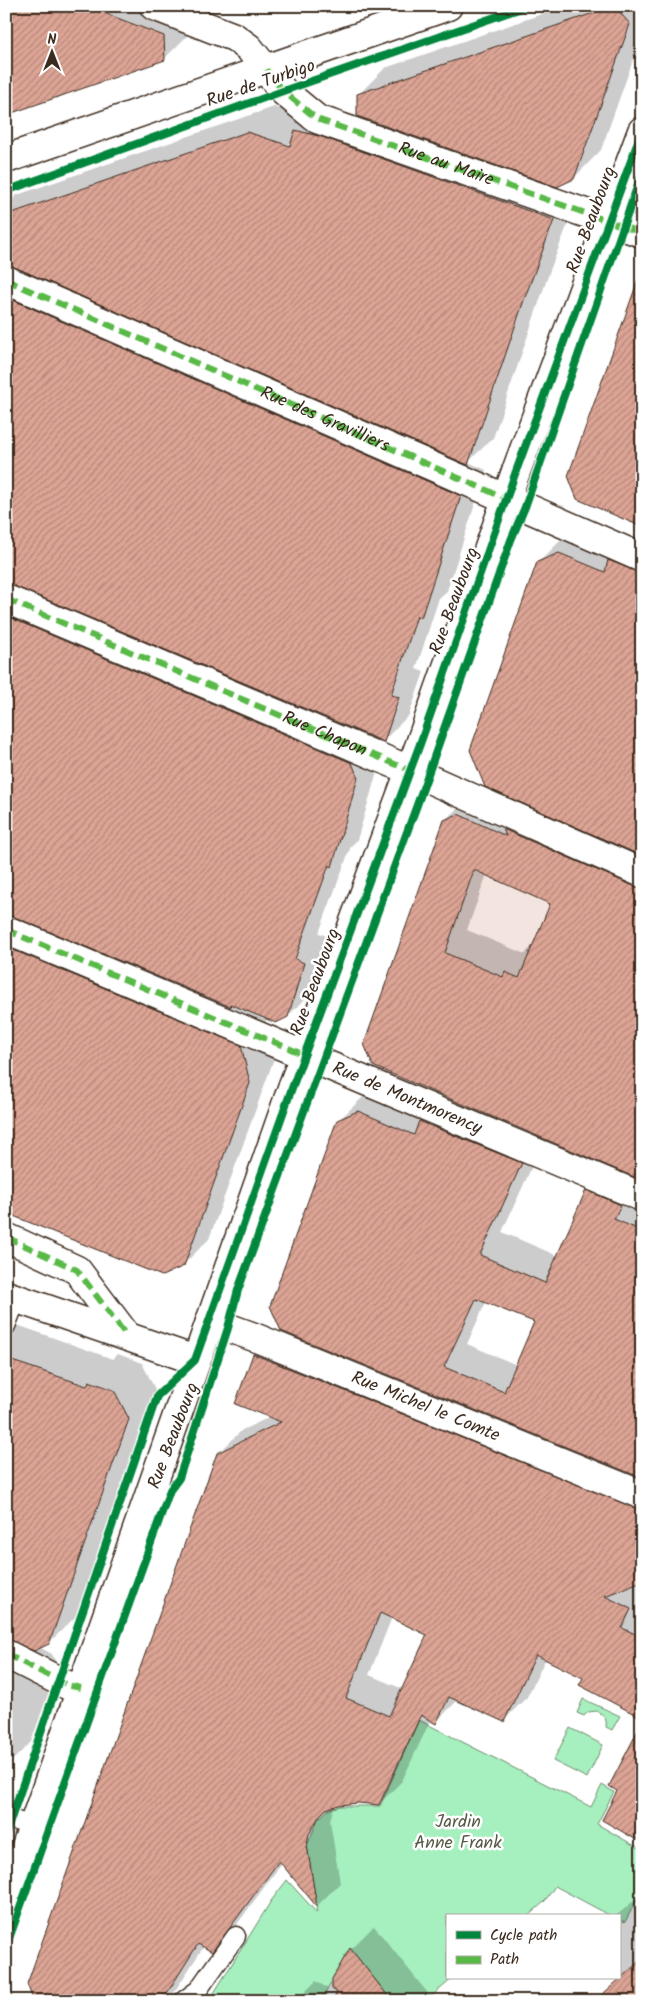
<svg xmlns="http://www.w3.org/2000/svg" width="648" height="2007" font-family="Kalam,sans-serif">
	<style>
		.built { fill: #f4e4df }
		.green { fill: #a6efbe; stroke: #708c6e }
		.shadow { fill: #0003; fill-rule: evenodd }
		.building { fill: url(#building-hatch); stroke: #3b2a1e; fill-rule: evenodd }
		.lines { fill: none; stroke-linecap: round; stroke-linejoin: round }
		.lane-casing { stroke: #3b2a1e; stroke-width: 21 }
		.street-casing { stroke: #3b2a1e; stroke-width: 31 }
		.secondary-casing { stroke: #3b2a1e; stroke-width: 31 }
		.lane { stroke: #fff; stroke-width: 18 }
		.street { stroke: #fff; stroke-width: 28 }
		.secondary { stroke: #fff; stroke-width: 28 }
		.quiet { stroke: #58b947; stroke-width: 6; stroke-dasharray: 12 6; stroke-linecap: butt }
		.cycleway-casing { stroke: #fff; stroke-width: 11 }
		.cycleway { stroke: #00873e; stroke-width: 8 }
		.labels { text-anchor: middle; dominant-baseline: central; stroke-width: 5; stroke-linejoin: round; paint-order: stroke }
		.street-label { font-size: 18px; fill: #3b2a1e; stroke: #fff }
		.park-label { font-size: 18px; fill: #565b46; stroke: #fff }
	</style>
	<defs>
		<pattern id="building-hatch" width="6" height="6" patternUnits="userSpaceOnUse" patternTransform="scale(1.25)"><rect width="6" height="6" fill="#dca495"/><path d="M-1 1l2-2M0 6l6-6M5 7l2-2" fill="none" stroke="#b48679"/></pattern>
	</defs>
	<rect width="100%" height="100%" fill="#fff"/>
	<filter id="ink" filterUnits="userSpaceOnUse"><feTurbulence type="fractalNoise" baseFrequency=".02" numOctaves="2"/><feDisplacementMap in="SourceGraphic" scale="10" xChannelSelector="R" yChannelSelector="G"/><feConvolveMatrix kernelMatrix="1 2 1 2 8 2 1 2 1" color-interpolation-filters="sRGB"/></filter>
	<g filter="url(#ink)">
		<path class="built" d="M458,814L574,868L519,979L506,989L390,971L444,820Z"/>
		<g class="green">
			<path d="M583,1699L620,1716L612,1730L606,1727C607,1718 604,1715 597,1711L588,1712L584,1716L577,1713Z"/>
			<path d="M419,1720L591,1807L602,1785L614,1792L597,1824L642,1850V1890L625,1922L619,1919V1916H611L555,1886L545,1901L528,1916H447V1978H453L426,2001H392L350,1949L321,2001H209L271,1901L287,1880L317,1913L307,1846L318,1819L328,1810L340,1806H380Z"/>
			<path d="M570,1728L603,1745L587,1778L553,1761Z"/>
		</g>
		<g class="shadow">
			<path d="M6,6H184L192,31L164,59Z"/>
			<path d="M565,6H642V35L601,150L574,178L555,186L579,195L549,273L493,438L468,462L486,470L447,591L439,598L416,669L424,672L409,715L384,740L377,738L383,752L357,840L351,846L319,933L329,937L314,990L288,1016L265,1017L275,1056L209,1239L183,1265L6,1211V206L17,195L274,107L308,118L321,105L358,116V95L385,68Z"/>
			<path d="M583,530L623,547L632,538L642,542V1176L636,1173L632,1177L642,1181V1477L282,1330L338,1121L362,1098L382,1088L432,1109L444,1098L544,1140L502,1232L558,1256L587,1191L612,1166L374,1065L445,820L469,797L523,810L529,804L538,563L562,539ZM487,874L552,904L532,951L529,949L525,954L467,930ZM486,1302L536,1321L517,1365L467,1344Z"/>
			<path d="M6,1321L113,1359L118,1354L142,1363L156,1391L77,1615L49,1643L39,1647L52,1654L58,1666L31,1742L6,1767Z"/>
			<path d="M277,1331L642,1479V1716L585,1677L546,1658L527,1697L504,1720L458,1700L436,1722L431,1719L402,1781L379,1804L358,1802L334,1805L330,1821L340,1883L317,1906L282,1863L235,1927L211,1951L204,1946L173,1994L185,2001H35L29,1984L218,1454L242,1430L270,1417L237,1403L254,1354ZM392,1617L429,1634L403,1689L369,1675Z"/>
			<path d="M638,1897L642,1899V2001L604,1994L622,1976L619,1973V1916H616Z"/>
			<path d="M374,1926L434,2001H288L291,1997L297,2000L316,1981L328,1989L351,1949Z"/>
		</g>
		<g class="building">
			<path d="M6,6H86L164,36L165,60L6,115Z"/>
			<path d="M614,6L630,24L574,179L557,187L357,116V94Z"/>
			<path d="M295,130L322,137L554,220L524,300L468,465L12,266L6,265V215L247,132L290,146Z"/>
			<path d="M638,280L642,281V527L577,499L568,476Z"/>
			<path d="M6,297L461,496L421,618L417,616L391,695L399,697L384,742L12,585L6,584Z"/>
			<path d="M559,553L605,572L608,560L642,573V856L485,787L470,750L537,562Z"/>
			<path d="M6,616L352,763L358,778L332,867L329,865L295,959L304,963L288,1017L276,1023L230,1004L231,1007L12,916L6,915Z"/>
			<path d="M458,814L506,836L503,829L636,887L642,888V1177L635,1174L634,1177L373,1066L364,1044L444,820ZM474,870L550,904L519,978L505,972L503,977L445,953Z"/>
			<path d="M6,947L241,1045L250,1083L184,1266L162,1276L6,1213Z"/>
			<path d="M358,1111L414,1135L419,1121L522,1163L480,1255L545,1283L586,1190L621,1205L614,1219L642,1231V1478L281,1331L270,1306L337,1120ZM476,1299L534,1322L504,1392L444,1367Z"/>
			<path d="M253,1354L642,1510V1581L605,1596L631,1609L622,1628L642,1637V1718L579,1685L583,1678L536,1655L504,1722L449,1697L436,1724L421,1715L379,1805L358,1803L339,1805L326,1809L320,1815L309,1834L307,1845L317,1907L279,1861L212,1952L198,1944L162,2001H40L32,1997L27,1984L217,1453L281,1422L235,1404ZM380,1613L427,1635L389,1716L346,1698Z"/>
			<path d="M6,1359L87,1386L89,1381L114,1390L129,1419L49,1644L34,1651L6,1639Z"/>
			<path d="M642,1723V1843L602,1820L617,1791L609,1786Z"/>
			<path d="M350,1948L392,2001H333L337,1992L332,1989V1979Z"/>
			<path d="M642,1959V2001H595Z"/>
		</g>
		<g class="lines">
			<defs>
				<g id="lane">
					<path d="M6,1326L17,1298"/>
					<path d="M6,1817L33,1827"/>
					<path d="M183,2001L198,1990L236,1936"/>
				</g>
				<g id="street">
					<path id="s1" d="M154,6L234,37L249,48L283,91L317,119L642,233"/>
					<path d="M6,280L642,558"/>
					<path d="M6,599L402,767L642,873"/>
					<path id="s2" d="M6,930L642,1197"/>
					<path d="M6,1237L77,1270L126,1335"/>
					<path id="s3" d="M210,1321L254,1337L642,1495"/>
					<path d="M6,1654L67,1685L81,1688"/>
				</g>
				<g id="secondary">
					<path d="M6,159L448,6"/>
					<path d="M6,1295L195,1360"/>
					<path d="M6,1903L292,1088L420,744L515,474L642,131"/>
				</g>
			</defs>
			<use href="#lane" class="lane-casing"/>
			<use href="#street" class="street-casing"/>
			<use href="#secondary" class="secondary-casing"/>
			<use href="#lane" class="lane"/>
			<use href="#street" class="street"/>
			<use href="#secondary" class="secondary"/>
			<g class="quiet">
				<path d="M266,70L283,91L317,119L642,233"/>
				<path id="s4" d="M6,280L507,499"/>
				<path id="s5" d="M6,599L409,770"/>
				<path d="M6,930L305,1055"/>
				<path d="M6,1237L77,1270L126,1335"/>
				<path d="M6,1654L67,1685L81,1688"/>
			</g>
			<defs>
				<g id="cycleway">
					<path d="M6,191L283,91L527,6"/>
					<path d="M6,1833L157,1396L195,1360L292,1088L420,744L515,474L642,131"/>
					<path d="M6,1947L170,1490L179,1478L228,1328L238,1290L417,805L511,540L525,507L642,173"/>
				</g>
			</defs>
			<use href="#cycleway" class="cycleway-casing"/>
			<use href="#cycleway" class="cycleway"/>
		</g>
	</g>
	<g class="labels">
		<g class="street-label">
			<text transform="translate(261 84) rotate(-19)">Rue de Turbigo</text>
			<text stroke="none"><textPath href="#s1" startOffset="340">Rue au Maire</textPath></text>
			<text transform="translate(592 220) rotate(-70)">Rue Beaubourg</text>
			<text stroke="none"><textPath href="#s4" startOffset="348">Rue des Gravilliers</textPath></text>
			<text transform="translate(455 601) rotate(-70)">Rue Beaubourg</text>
			<text stroke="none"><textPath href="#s5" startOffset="346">Rue Chapon</textPath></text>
			<text transform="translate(316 982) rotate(-70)">Rue Beaubourg</text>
			<text stroke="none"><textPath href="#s2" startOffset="435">Rue de Montmorency</textPath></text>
			<text stroke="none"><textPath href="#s3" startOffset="232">Rue Michel le Comte</textPath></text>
			<text transform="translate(174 1436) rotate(-69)">Rue Beaubourg</text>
		</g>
		<g class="park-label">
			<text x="458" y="1822">Jardin<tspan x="458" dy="21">Anne Frank</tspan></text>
		</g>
	</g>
	<rect width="648" height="2007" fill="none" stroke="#fff" stroke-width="25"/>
	<rect x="12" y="12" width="623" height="1982" fill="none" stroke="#3b2a1e" stroke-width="2" filter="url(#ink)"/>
	<rect x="446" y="1914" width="175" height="65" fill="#ffffff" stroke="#b1aaa5"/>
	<rect x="456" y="1931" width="25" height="8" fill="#00873e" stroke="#b1aaa5"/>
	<text x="490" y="1940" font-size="15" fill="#3b2a1e">Cycle path</text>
	<rect x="456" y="1956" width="25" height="8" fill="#58b947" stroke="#b1aaa5"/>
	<text x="490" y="1964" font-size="15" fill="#3b2a1e">Path</text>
	<g transform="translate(52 52)" stroke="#ffffff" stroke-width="4" paint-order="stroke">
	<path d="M0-4L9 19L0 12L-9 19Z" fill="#3b2a1e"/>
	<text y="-8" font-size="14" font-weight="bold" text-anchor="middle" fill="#3b2a1e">N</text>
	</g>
</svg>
